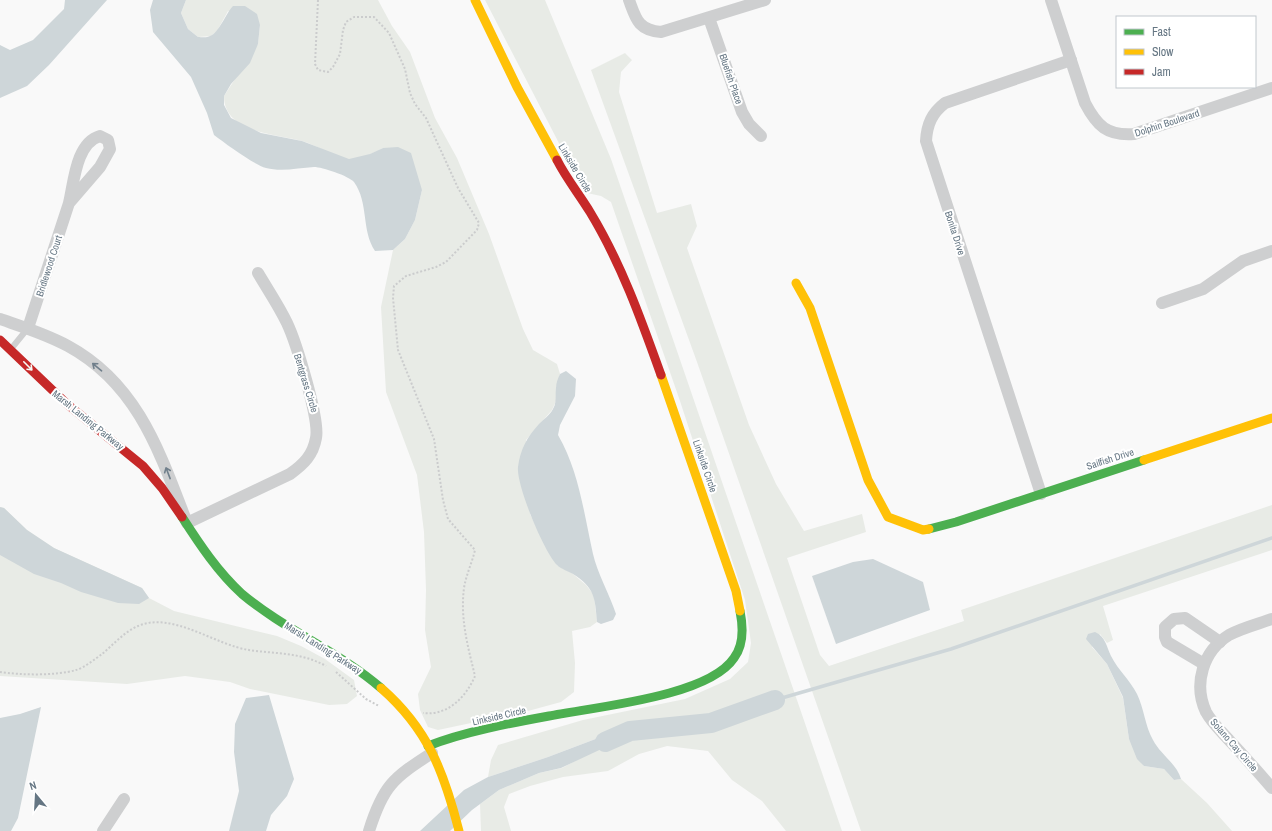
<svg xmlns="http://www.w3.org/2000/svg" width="1272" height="831" font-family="'Archivo Narrow',sans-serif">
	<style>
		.green { fill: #e8ebe6 }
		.water { fill: #ced6d9 }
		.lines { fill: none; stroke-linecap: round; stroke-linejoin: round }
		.stream { stroke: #ced6d9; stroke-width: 3.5 }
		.river { stroke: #ced6d9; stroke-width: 20 }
		.path { stroke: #cbcccd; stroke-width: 2; stroke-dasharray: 2 2; stroke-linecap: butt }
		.lane { stroke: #cecfd0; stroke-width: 6 }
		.street { stroke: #cecfd0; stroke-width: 12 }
		.fast { stroke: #4caf50; stroke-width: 9 }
		.slow { stroke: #ffc107; stroke-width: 9 }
		.jam { stroke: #c62828; stroke-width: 9 }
		.oneway { stroke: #f6fbf6 }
		.oneway2 { stroke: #707f8b }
		.labels { text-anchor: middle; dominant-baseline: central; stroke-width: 4; stroke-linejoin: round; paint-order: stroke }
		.street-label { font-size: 10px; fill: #657683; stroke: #fff }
	</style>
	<rect width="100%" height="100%" fill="#f9f9f9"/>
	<g class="green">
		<path d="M186,0H378L392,26L410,52L435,118L457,158L489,234L523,329L533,350L557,364L560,374L556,388V401L552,410L526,440L530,514L548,551L557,565L573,574L586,585L594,595L597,622L590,627L572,631L575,663L574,692L561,702L528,711L438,730L428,727L420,710L418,694L431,667L425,630L426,590L424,532L417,475L386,392L381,307L393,250L405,239L415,220L422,190L383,148C373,153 359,161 348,159C332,156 318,146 302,141C276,134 224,133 224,96L258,44L260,25L228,11L217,31L211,36L198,37L188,29L181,13Z"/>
		<path d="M485,0H545L611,159L842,831H786L762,801L732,780L708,751L667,746L639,754L608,771L563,777L530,786L509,794L504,807L511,831H481L480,804L499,790L539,773L562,768L586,755L622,729L548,757L488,777L491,760L498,745L583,720L685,699L730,679L748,662L751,643L745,600L680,401L611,202L601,196L587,193L563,151Z"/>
		<path d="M625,53L632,60L621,72L619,92L657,213L691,204L697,226L687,248L749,425L776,484L804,531L862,514L866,532L787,558L820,655L829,666L964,621L961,610L1272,505V550L1103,606L1113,640L1107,643L1100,634L1092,647L1107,664L1123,698L1129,739L1144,766L1164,769L1174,780L1181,779L1207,803L1232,831H861L697,362L591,70Z"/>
		<path d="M0,507L4,508L27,530L54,548L142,588L149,598L174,611L277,636L301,646L325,659L354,680L357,696L347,704L329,705L250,689L230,682L185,676L127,684L0,676Z"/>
	</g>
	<g class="water">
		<path d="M65,0H107L49,65L27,86L0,98V45L10,50L33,40L64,9Z"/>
		<path d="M153,0H186L181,13L188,29L198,37C201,37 207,38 210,36C219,33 226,13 233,6H245L257,14L260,25L258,44L250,63L231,84L224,96V105L231,118L261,133L302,141L349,159L370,154L383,148L398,147L411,153L422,190L415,220L405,239L393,250L375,251C361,230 369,203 354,182C349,176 322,167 314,167C299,168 281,172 266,168C253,164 226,144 214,135L207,113L191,77L153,32L150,10Z"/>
		<path d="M566,371L576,379L575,396L560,425L558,435C579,471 584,514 593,554C597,572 610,596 616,614L613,620L601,624L597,622C595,598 595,588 573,574C568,571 561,569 557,565C544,552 516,485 518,467C520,450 527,437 539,424C543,420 550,415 553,409C557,402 555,396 556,388C556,383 558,378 560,374Z"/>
		<path d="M0,507L4,508L27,530L54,548L142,588L149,598L139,604L118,603L81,592L61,583L34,574L0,555Z"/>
		<path d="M873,559L923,582L930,610L836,644L812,576L853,562Z"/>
		<path d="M1095,632C1106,637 1106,646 1111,656C1118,670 1130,680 1137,694C1144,708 1145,726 1153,740C1160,754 1177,764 1181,779L1174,780L1164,769L1144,766L1137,759L1129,739L1123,697L1107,664L1086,639L1088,634Z"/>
		<path d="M269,695L294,779L287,796L271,815L266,831H229L239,791L234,752L235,724L246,698Z"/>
		<path d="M41,707L18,818L11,831H0V718L20,714Z"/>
		<path d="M622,729L630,731L627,737L561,768L539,773L499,790L472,810L450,831H420L464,790L488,777L548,757Z"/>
	</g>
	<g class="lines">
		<path class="stream" d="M775,700L951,649L1272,538"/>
		<path class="river" d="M605,742L630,731L711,723L775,700"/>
		<g class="path">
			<path d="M318,0L315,64L318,70L328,72L333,67L340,54L343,30L346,22L354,17H374L389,33L405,69L410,93L415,104L426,118L458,188L479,223L477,230L446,262L436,267L406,276L394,286L393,298L398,350L434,439L443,500L448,519L475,550C472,563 466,575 464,588C460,619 468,647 475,676C466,697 448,716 423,713"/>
			<path d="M0,672C20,675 56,676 76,670C84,668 95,659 102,654C113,645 124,632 138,626C172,611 215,645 249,650C275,654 301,652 326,666"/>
			<path d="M336,672L366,699L379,706"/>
		</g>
		<path class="lane" d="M11,349L28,328"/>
		<g class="street">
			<path d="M629,0C636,19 638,30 661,32L765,0"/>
			<path d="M1051,0L1085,103C1097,126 1107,136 1134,134L1272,88"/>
			<path d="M709,18L742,112L749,124L761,136"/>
			<path d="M1162,303L1203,289L1243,261L1272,251"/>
			<path d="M0,319C23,327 46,334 68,346C138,384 160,453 187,523L290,474C304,464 313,455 316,438C320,420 296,342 287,323C279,306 268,290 258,273"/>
			<path d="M28,328L69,203L100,167L110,149L108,140L100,136C76,143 74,182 69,203"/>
			<path d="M1041,494L926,141C927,124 932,113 945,103L1071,60"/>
			<path d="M1272,619C1258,624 1242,628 1229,635C1203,651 1193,684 1206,712C1212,723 1221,731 1229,740C1244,756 1258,772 1272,788"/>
			<path d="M1204,664L1167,642L1165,637V627L1174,619L1185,618L1220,642"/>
			<path d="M103,831L124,799"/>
			<path d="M369,831C383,786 393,778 432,753"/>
		</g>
		<g class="fast">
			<path d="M182,517C200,545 218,572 242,594C285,630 338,651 381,688"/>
			<path d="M929,529L956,522L1144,460"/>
			<path d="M428,746C463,732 511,723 549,716C594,707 708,697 734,658C744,645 743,626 740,611"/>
		</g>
		<g class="slow">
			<path d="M475,0L517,87L557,160"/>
			<path d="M796,283L810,308L868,480L888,517L923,530L929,529"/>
			<path d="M661,375L736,591L740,611"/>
			<path d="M1144,460L1272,418"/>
			<path d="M381,688C428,729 444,772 459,831"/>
		</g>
		<g class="jam">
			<path d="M557,160C566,178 579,194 590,212C621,263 641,319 661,375"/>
			<path d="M0,340L67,404L143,466L162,488L182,517"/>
		</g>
	</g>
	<defs><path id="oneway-shaft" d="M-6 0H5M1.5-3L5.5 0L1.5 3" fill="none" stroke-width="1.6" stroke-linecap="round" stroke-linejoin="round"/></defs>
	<use class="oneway" href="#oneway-shaft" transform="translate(28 366) rotate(45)"/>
	<g class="oneway2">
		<use href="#oneway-shaft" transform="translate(97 367) rotate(-140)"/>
		<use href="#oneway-shaft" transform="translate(168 473) rotate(-111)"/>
	</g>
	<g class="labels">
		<g class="street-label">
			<text transform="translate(731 79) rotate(71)">Bluefish Place</text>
			<text transform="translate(1167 123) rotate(-18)">Dolphin Boulevard</text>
			<text transform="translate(575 168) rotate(59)">Linkside Circle</text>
			<text transform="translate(955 233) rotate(72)">Bonita Drive</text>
			<text transform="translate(49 266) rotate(-72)">Bridlewood Court</text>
			<text transform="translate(306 383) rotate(73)">Bentgrass Circle</text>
			<text transform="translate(88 420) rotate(39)">Marsh Landing Parkway</text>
			<text transform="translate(1110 459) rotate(-18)">Sailfish Drive</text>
			<text transform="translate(705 466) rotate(71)">Linkside Circle</text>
			<text transform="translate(323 648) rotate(32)">Marsh Landing Parkway</text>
			<text transform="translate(499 716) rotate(-13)">Linkside Circle</text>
			<text transform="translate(1234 745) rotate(49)">Solano Cay Circle</text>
		</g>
	</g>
	<rect x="1116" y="16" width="140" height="72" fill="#ffffff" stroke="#c1c8cd"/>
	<rect x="1124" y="29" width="20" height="6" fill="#4caf50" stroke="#c1c8cd"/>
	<text x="1152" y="36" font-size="12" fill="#657683">Fast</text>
	<rect x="1124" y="49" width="20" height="6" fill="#ffc107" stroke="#c1c8cd"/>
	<text x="1152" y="56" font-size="12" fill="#657683">Slow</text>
	<rect x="1124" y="69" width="20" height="6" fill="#c62828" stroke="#c1c8cd"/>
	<text x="1152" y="76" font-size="12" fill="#657683">Jam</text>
	<g transform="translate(36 795) rotate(342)" stroke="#ffffff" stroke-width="3" paint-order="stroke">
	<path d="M0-3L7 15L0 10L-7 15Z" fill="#657683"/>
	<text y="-6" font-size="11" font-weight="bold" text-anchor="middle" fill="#657683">N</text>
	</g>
</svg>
